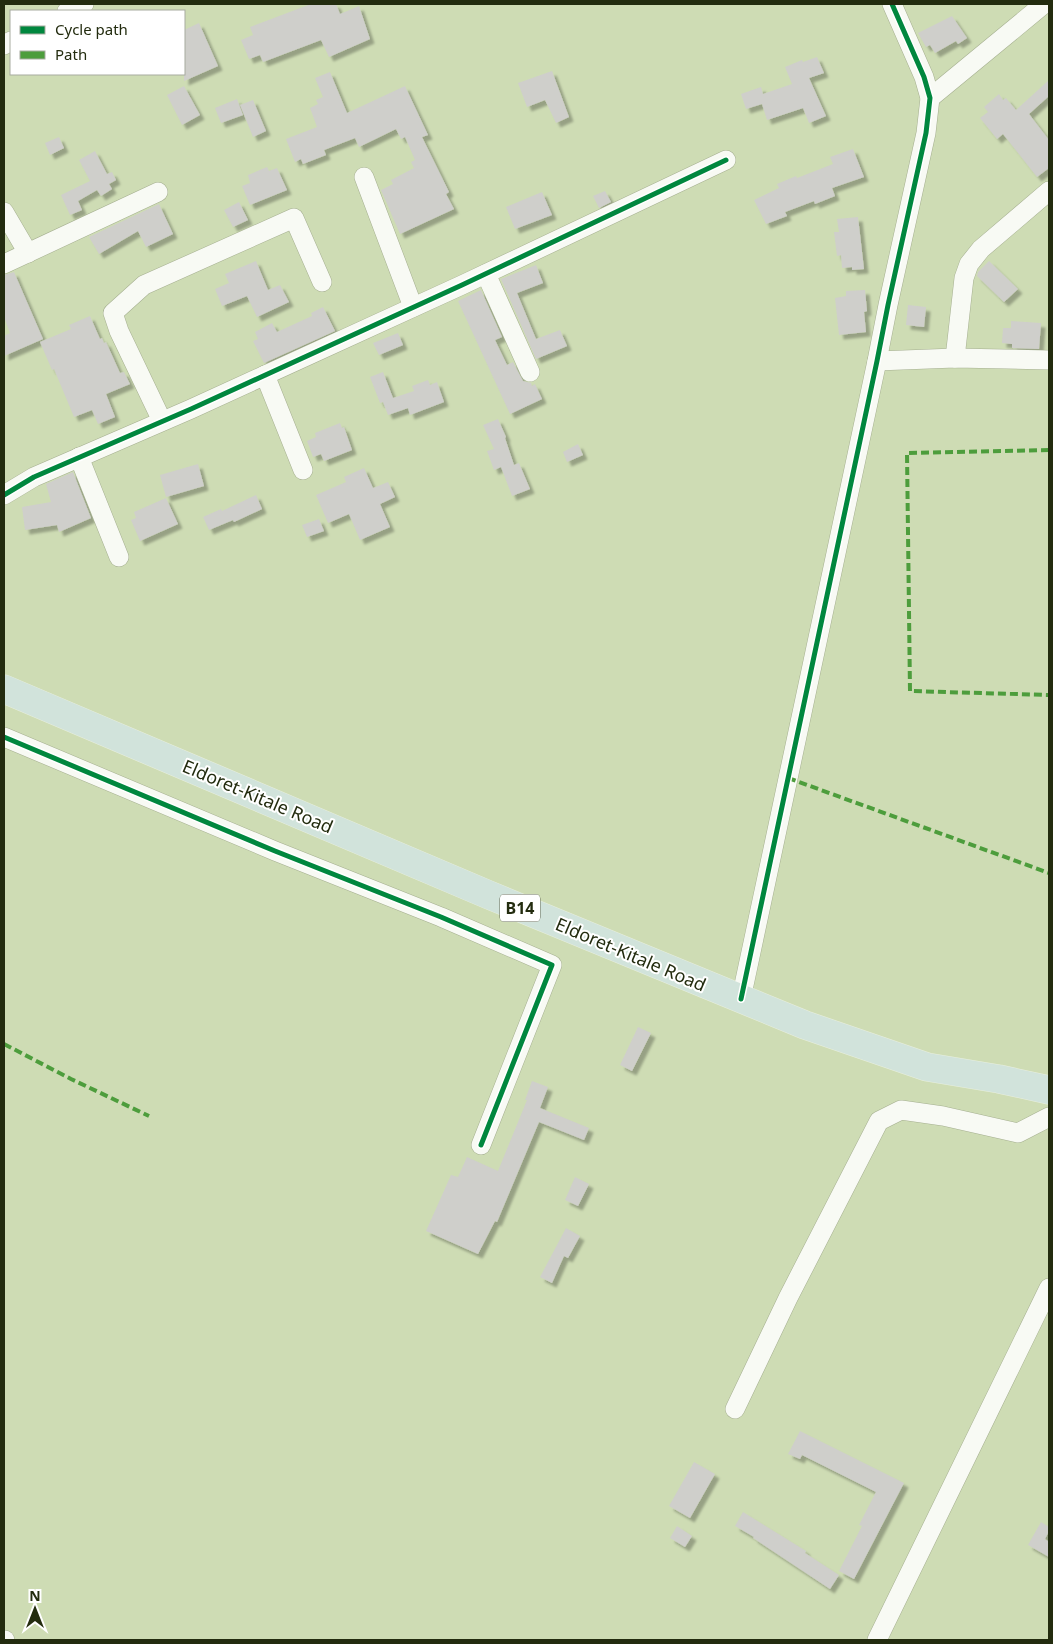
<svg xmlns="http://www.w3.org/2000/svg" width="1053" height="1644" font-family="'Noto Sans',sans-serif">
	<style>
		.building { fill: #cfcfcb; filter: url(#shadow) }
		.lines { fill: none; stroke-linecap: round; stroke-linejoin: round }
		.minor-casing { stroke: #a5af90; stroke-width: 20 }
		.highway-casing { stroke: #e9efdd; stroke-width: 29 }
		.minor { stroke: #f8faf4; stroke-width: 19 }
		.highway { stroke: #d1e3db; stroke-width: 28 }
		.quiet { stroke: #4d9d3c; stroke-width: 4; stroke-dasharray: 8 4; stroke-linecap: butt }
		.cycleway-casing { stroke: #fff; stroke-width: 8 }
		.cycleway { stroke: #00873e; stroke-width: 5 }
		.labels { text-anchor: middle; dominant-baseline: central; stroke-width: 4; stroke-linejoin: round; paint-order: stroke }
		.shield { fill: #fff; stroke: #656b57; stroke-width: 1 }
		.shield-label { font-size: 16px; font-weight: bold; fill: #232c0f }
		.street-label { font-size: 18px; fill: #232c0f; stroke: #fff }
	</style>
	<defs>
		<filter id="shadow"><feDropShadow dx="4.5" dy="4.5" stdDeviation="1" flood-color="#0004"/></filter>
	</defs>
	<rect width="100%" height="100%" fill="#cedcb4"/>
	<g class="building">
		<path d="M311,4H336L340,14L359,6L370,39L329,57L321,40L263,62L260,55L249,59L241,40L253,35L250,27Z"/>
		<path d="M952,16L967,38L958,44L956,41L935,53L930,45L926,47L918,33Z"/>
		<path d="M199,23L218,66L184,81V30Z"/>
		<path d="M817,57L824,73L809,78L826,116L809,123L803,108L767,120L762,104L746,109L741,94L761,87L763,94L792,84L785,67L802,60L803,62Z"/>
		<path d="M552,71L569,117L556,123L545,100L527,107L518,83Z"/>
		<path d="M330,72L347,113L405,86L428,135L422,137L449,192L446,194L454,209L400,234L381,190L393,184L391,180L414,168L411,162L415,160L405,137L401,139L396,129L359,147L355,138L324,150L326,155L303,164L301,159L295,162L286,139L317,127L310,108L318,104L316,100L323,97L315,78Z"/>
		<path d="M1049,80V96L1029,114L1049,140V168L1037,177L1003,134L997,139L980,118L988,112L984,107L999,94L1003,100L1006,98L1016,110Z"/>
		<path d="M184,86L200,115L182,125L167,95Z"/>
		<path d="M237,99L243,115L221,123L215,108Z"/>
		<path d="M253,100L266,131L253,137L240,105Z"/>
		<path d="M59,137L64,148L50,155L45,143Z"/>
		<path d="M853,149L864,177L832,188L835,196L815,204L814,201L785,212L787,216L766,224L754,200L779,188L777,184L796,176L797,178L833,164L830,157Z"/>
		<path d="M95,151L107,174L112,172L116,180L109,184L112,189L101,196L97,190L78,201L82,210L70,215L61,195L90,181L79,160Z"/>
		<path d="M267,167L269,171L277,168L287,190L250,205L242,186L250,183L248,175Z"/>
		<path d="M605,191L611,202L599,208L593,196Z"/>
		<path d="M542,192L552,215L515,229L506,207Z"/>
		<path d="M239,202L248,220L233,227L224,210Z"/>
		<path d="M159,204L173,234L146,247L138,231L99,254L89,237Z"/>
		<path d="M858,217L864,269L852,270V267L842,268L841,255L837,256L834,232H839L837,219Z"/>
		<path d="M256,261L268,290L280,285L289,302L257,317L247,296L222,306L215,289L229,283L225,274Z"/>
		<path d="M989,261L1018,289L1004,302L977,276L978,272Z"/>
		<path d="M536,265L543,283L517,293L536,339L560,330L567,346L536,359L501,279Z"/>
		<path d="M14,272L43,339L4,356V336L10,333L4,317V275Z"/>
		<path d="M481,290L502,337L495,340L507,365L513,362L523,381L531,383L532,386L535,384L542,399L510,414L458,301Z"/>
		<path d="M865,290L867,311L864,312L866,332L839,335L835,298L846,296V291Z"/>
		<path d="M908,305L926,307L924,327L906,325Z"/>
		<path d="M323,307L335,331L264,363L253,341L258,339L255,332L272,323L277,332L312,316L311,313Z"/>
		<path d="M90,316L100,339L102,338L104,343L106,342L120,373L124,372L130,384L106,394L115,417L98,424L92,410L74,417L54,369L52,370L40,342L71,329L69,325Z"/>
		<path d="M1011,321L1041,323L1039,349L1012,348V344L1002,343L1003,328H1011Z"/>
		<path d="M398,333L403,345L379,355L373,343Z"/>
		<path d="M383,372L393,398L414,391L412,386L428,380L430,385L437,382L444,402L410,415L408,408L388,415L383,402L380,403L370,377Z"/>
		<path d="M498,419L506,437L505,438L514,465L519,463L530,489L512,496L501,467L494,470L487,451L494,449L483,425Z"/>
		<path d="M340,423L342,428L344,427L352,450L324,461L321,454L313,457L307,441L316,437L315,433Z"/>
		<path d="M578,444L583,455L567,462L563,452Z"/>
		<path d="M198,464L204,486L166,497L160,475Z"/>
		<path d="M364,468L373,488L388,482L395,497L380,504L390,527L360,540L349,514L328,523L316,495L346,482L344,477Z"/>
		<path d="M73,472L91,518L59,532L57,525L25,530L22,507L51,502L46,484Z"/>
		<path d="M256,495L262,509L234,522L233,520L209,530L203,517L221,509L222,511Z"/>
		<path d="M166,498L178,524L140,541L131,520L136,518L134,512Z"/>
		<path d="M319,519L324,531L307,537L302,525Z"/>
		<path d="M638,1027L651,1033L632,1071L620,1065Z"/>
		<path d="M532,1081L548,1087L540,1108L589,1128L584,1140L539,1122L497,1222L495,1221L478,1254L426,1231L451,1175L458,1177L467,1157L498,1171L527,1100H525Z"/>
		<path d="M575,1177L589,1184L578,1206L565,1200Z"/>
		<path d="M566,1228L580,1236L568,1258L564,1256L552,1283L540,1277Z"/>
		<path d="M800,1431L904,1483L854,1579L839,1571L862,1526L859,1525L876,1492L802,1455L800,1459L788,1454Z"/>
		<path d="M694,1462L715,1474L690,1518L669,1506Z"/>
		<path d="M743,1512L806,1551L805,1553L839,1575L830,1589L753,1538L754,1537L735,1526Z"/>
		<path d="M1041,1522L1049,1527V1531L1045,1539L1049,1542V1557L1028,1545Z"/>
		<path d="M677,1526L692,1536L685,1547L670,1538Z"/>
	</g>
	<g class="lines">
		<defs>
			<g id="minor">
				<path d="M67,11L84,4"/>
				<path d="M4,45L11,41"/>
				<path d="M930,98L1044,4"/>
				<path d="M364,177L413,307"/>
				<path d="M4,212L28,253"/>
				<path d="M4,264L158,192"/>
				<path d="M486,274L530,372"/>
				<path d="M955,358L964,278L969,264L981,249L1049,191"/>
				<path d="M877,361L955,358L1049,360"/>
				<path d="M265,375L303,470"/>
				<path d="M162,421L119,331L113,313L144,285L294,218L322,282"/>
				<path d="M79,457L119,557"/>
				<path d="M4,495L34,477L191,409L462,285L726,160"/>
				<path d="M4,737L275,851L441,917L552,965L481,1145"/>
				<path d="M741,999L877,361L888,305L926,133L930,98L924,77L892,4"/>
				<path d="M735,1409L788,1298L879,1121L901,1110L943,1116L1018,1133L1049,1117"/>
				<path d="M4,1640H5"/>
				<path d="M877,1640L1049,1288"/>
			</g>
			<path id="highway" d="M4,689L489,895L805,1025L927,1067L999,1079L1049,1090"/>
		</defs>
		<use href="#minor" class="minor-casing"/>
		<use href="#highway" class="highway-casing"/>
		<use href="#minor" class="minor"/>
		<use href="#highway" class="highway"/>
		<g class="quiet">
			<path d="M1049,450L907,453L910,691L1049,695"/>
			<path d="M788,778L1049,873"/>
			<path d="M4,1044L71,1079L149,1116"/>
		</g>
		<defs>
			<g id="cycleway">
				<path d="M4,495L34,477L191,409L462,285L726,160"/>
				<path d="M4,737L275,851L441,917L552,965L481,1145"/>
				<path d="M741,999L877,361L888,305L926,133L930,98L924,77L892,4"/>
			</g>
		</defs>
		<use href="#cycleway" class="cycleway-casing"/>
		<use href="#cycleway" class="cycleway"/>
	</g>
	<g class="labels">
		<rect class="shield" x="500" y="894.5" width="40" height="27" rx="4"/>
		<g class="shield-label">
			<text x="520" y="908">B14</text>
		</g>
		<g class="street-label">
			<text transform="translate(258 796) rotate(23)">Eldoret-Kitale Road</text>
			<text transform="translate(631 954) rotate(23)">Eldoret-Kitale Road</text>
		</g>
	</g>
	<rect width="1053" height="1644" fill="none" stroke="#232c0f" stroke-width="10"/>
	<rect x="10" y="10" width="175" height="65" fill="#ffffff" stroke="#a7ab9f"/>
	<rect x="20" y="26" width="25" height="8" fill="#00873e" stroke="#a7ab9f"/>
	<text x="55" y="35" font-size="15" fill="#232c0f">Cycle path</text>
	<rect x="20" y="51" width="25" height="8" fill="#4d9d3c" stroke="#a7ab9f"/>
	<text x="55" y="60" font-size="15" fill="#232c0f">Path</text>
	<g transform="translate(35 1609)" stroke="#ffffff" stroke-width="4" paint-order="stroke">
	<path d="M0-4L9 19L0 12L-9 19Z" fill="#232c0f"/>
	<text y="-8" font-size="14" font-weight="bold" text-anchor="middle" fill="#232c0f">N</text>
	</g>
</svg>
